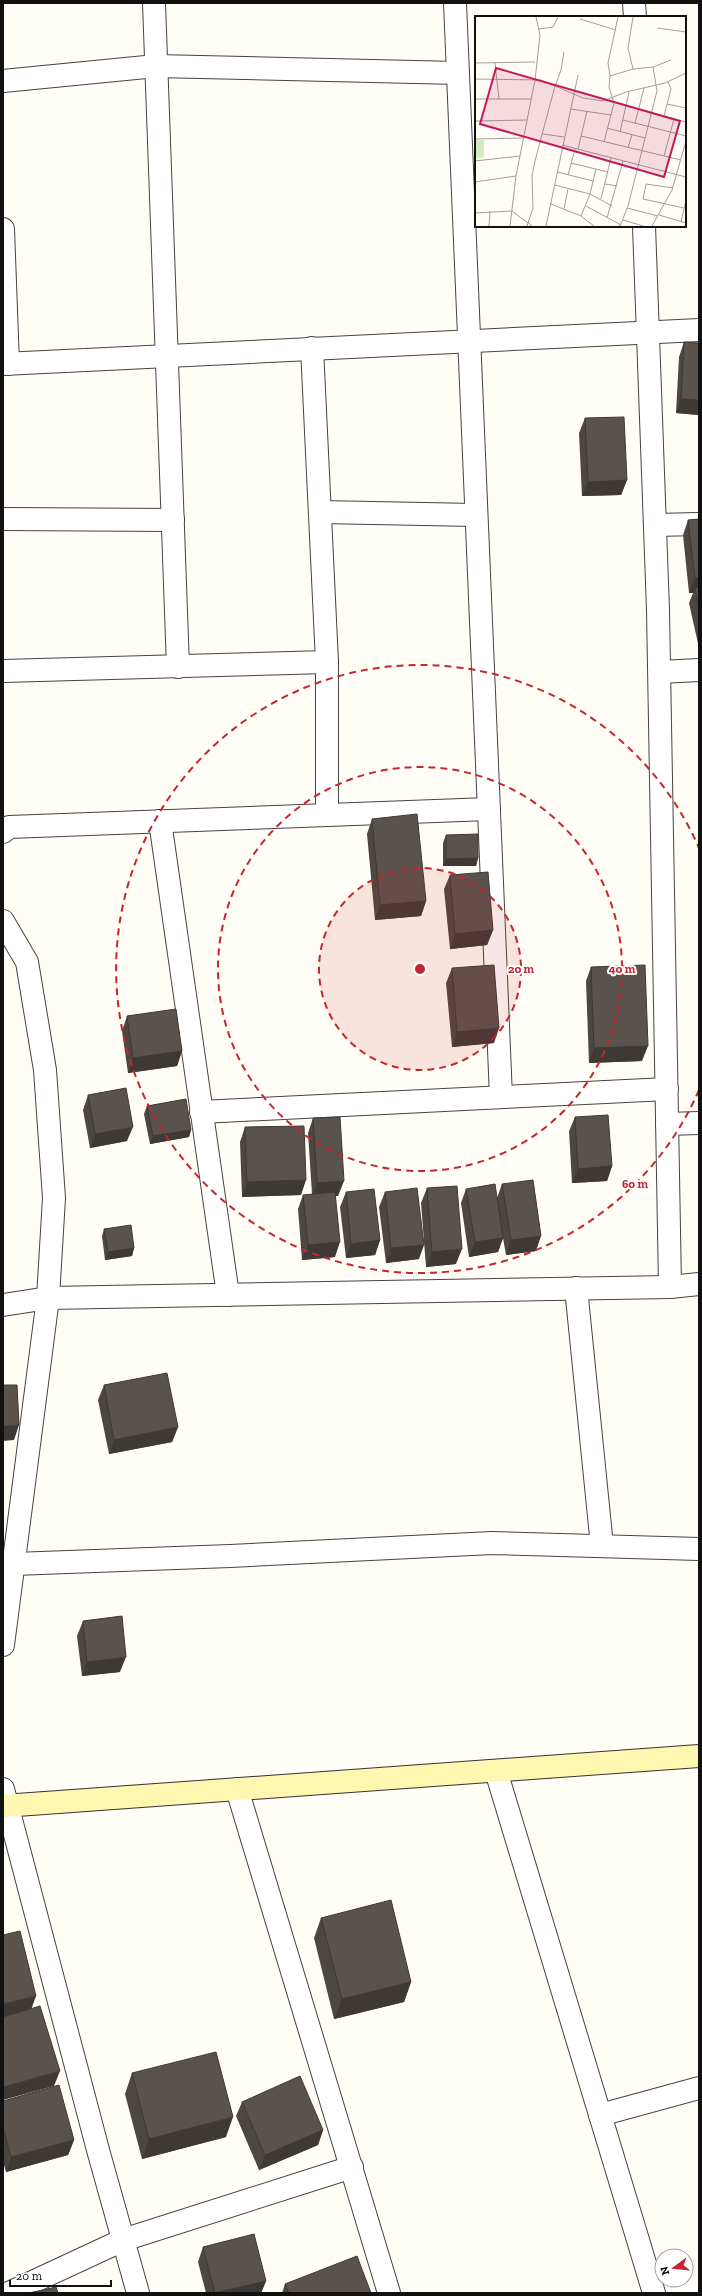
<svg xmlns="http://www.w3.org/2000/svg" width="702" height="2296" font-family="'Zilla Slab',serif">
	<style>
		.lines { fill: none; stroke-linecap: round; stroke-linejoin: round }
		.street-casing { stroke: #444; stroke-width: 24 }
		.secondary-casing { stroke: #333; stroke-width: 24 }
		.street { stroke: #fff; stroke-width: 22 }
		.secondary { stroke: #fff6b0; stroke-width: 22 }
		.wall { fill: #4d4742 }
		.shaded-wall { fill: #3f3936 }
		.building { fill: #5a524d; stroke: #3f3936 }
		.ring { fill: none; stroke: #c4262e; stroke-width: 2; stroke-dasharray: 7 5 }
		.inset-road { fill: none; stroke: #a09f9a; stroke-width: 1 }
		.view { fill: #c2185b; fill-opacity: 0.15; stroke: #c2185b; stroke-width: 2 }
		.inset-edge { fill: none; stroke: #111; stroke-width: 2 }
		.centre { fill: #c4262e; stroke: #fff; stroke-width: 2 }
		.ring-label { font-size: 12px; text-anchor: middle; font-weight: bold; fill: #c4262e; stroke: #fff; stroke-width: 4; stroke-linejoin: round; paint-order: stroke }
	</style>
	<rect width="100%" height="100%" fill="#fffdf5"/>
	<g class="lines">
		<defs>
			<g id="street">
				<path d="M154,3L178,667"/>
				<path d="M455,3L501,1097"/>
				<path d="M634,3L635,17"/>
				<path d="M3,81L156,66L458,73"/>
				<path d="M644,226L658,610L670,1287"/>
				<path d="M3,229L8,364"/>
				<path d="M312,348L327,662V815"/>
				<path d="M3,364L699,330"/>
				<path d="M320,512L476,515"/>
				<path d="M3,519L173,520"/>
				<path d="M655,525L699,524"/>
				<path d="M3,671L327,662"/>
				<path d="M660,672L699,670"/>
				<path d="M160,821L228,1295"/>
				<path d="M3,832L9,827L489,809"/>
				<path d="M3,921L27,962L45,1070L54,1198L48,1298L3,1645"/>
				<path d="M201,1112L667,1089"/>
				<path d="M667,1124L699,1123"/>
				<path d="M576,1288L602,1546"/>
				<path d="M3,1305L48,1298L670,1287L699,1284"/>
				<path d="M3,1562L14,1564L230,1556L492,1543L699,1549"/>
				<path d="M496,1771L654,2293"/>
				<path d="M3,1789L98,2150L138,2293"/>
				<path d="M237,1789L389,2293"/>
				<path d="M600,2115L699,2088"/>
				<path d="M9,2293L123,2240L352,2167"/>
			</g>
			<path id="secondary" d="M3,1806L699,1756"/>
		</defs>
		<use href="#street" class="street-casing"/>
		<use href="#secondary" class="secondary-casing"/>
		<use href="#street" class="street"/>
		<use href="#secondary" class="secondary"/>
	</g>
	<g class="wall">
		<path d="M684,342L699,415L676,413L679,357Z"/>
		<path d="M585,418L627,480L621,495L582,496L579,433Z"/>
		<path d="M699,519V648L689,603L693,593H689L683,535L688,520Z"/>
		<path d="M372,819L426,901L421,916L375,920L367,834Z"/>
		<path d="M446,835L478,858L476,866H443V843Z"/>
		<path d="M450,875L493,930L487,945L450,949L444,889Z"/>
		<path d="M591,967L642,1061L589,1063L586,981Z"/>
		<path d="M452,968L494,1043L452,1047L446,983Z"/>
		<path d="M127,1016L182,1051L177,1066L128,1073L122,1031Z"/>
		<path d="M88,1095L127,1141L90,1148L83,1110Z"/>
		<path d="M147,1106L191,1130L189,1137L150,1144L144,1114Z"/>
		<path d="M575,1117L612,1166L607,1181L572,1183L569,1131Z"/>
		<path d="M313,1118L338,1196H335V1257L302,1260L298,1209L303,1195L312,1194L308,1133Z"/>
		<path d="M245,1127L301,1195L242,1197L240,1142Z"/>
		<path d="M502,1184L536,1251L506,1255L503,1238L498,1252L469,1257L461,1203L466,1189L497,1198Z"/>
		<path d="M427,1188L456,1264L426,1267L421,1203Z"/>
		<path d="M346,1192L380,1240L375,1255L346,1258L340,1207Z"/>
		<path d="M385,1192L419,1259L386,1263L379,1207Z"/>
		<path d="M104,1229L134,1248L132,1256L105,1260L102,1236Z"/>
		<path d="M104,1385L178,1427L172,1442L109,1454L98,1400Z"/>
		<path d="M83,1621L120,1672L82,1676L77,1636Z"/>
		<path d="M321,1918L411,1982L404,2002L334,2019L314,1938Z"/>
		<path d="M132,2073L226,2137L142,2159L125,2094Z"/>
		<path d="M3,2101L74,2140L68,2155L6,2172L3,2162Z"/>
		<path d="M242,2102L323,2130L318,2145L259,2170L236,2116Z"/>
		<path d="M203,2247L266,2281L261,2293H206L198,2262Z"/>
		<path d="M285,2284L371,2293H282Z"/>
	</g>
	<g class="shaded-wall">
		<path d="M681,399L699,400V415L676,413Z"/>
		<path d="M627,480L621,495L582,496L588,482Z"/>
		<path d="M695,578H699V592L695,588L693,593H689Z"/>
		<path d="M478,858L476,866H443L446,859Z"/>
		<path d="M426,901L421,916L375,920L380,905Z"/>
		<path d="M493,930L487,945L450,949L455,934Z"/>
		<path d="M499,1028L494,1043L452,1047L457,1032Z"/>
		<path d="M648,1046L642,1061L589,1063L594,1048Z"/>
		<path d="M182,1051L177,1066L128,1073L133,1058Z"/>
		<path d="M133,1127L127,1141L90,1148L95,1134Z"/>
		<path d="M191,1130L189,1137L150,1144L153,1136Z"/>
		<path d="M612,1166L607,1181L572,1183L578,1169Z"/>
		<path d="M306,1180L301,1195L242,1197L247,1182Z"/>
		<path d="M344,1181L338,1196L312,1197L317,1183Z"/>
		<path d="M541,1236L536,1251L506,1255L511,1240Z"/>
		<path d="M503,1238L498,1252L469,1257L475,1242Z"/>
		<path d="M380,1240L375,1255L346,1258L351,1244Z"/>
		<path d="M340,1242L335,1257L302,1260L308,1245Z"/>
		<path d="M424,1245L419,1259L386,1263L391,1248Z"/>
		<path d="M134,1248L132,1256L105,1260L108,1252Z"/>
		<path d="M462,1249L456,1264L426,1267L432,1252Z"/>
		<path d="M19,1425L14,1440L3,1441V1426Z"/>
		<path d="M178,1427L172,1442L109,1454L114,1440Z"/>
		<path d="M126,1657L120,1672L82,1676L87,1662Z"/>
		<path d="M411,1982L404,2002L334,2019L342,1999Z"/>
		<path d="M36,1996L31,2010L3,2018V2004Z"/>
		<path d="M60,2071L54,2086L3,2100V2087Z"/>
		<path d="M233,2117L226,2137L142,2159L149,2139Z"/>
		<path d="M323,2130L318,2145L259,2170L265,2155Z"/>
		<path d="M74,2140L68,2155L6,2172L11,2157Z"/>
		<path d="M266,2281L261,2293H215Z"/>
	</g>
	<g class="building">
		<path d="M684,342L699,343V400L681,399Z"/>
		<path d="M624,417L627,480L588,482L585,418Z"/>
		<path d="M699,519V578H695L688,520Z"/>
		<path d="M699,587V609L695,588Z"/>
		<path d="M417,814L426,901L380,905L372,819Z"/>
		<path d="M478,834V858L446,859V835Z"/>
		<path d="M488,872L493,930L455,934L450,875Z"/>
		<path d="M494,965L499,1028L457,1032L452,968Z"/>
		<path d="M645,965L648,1046L594,1048L591,967Z"/>
		<path d="M176,1009L182,1051L133,1058L127,1016Z"/>
		<path d="M126,1088L133,1127L95,1134L88,1095Z"/>
		<path d="M186,1099L191,1130L153,1136L147,1106Z"/>
		<path d="M608,1115L612,1166L578,1169L575,1117Z"/>
		<path d="M340,1117L344,1181L317,1183L313,1118Z"/>
		<path d="M304,1126L306,1180L247,1182L245,1127Z"/>
		<path d="M533,1180L541,1236L511,1240L502,1184Z"/>
		<path d="M495,1184L503,1238L475,1242L466,1189Z"/>
		<path d="M457,1186L462,1249L432,1252L427,1188Z"/>
		<path d="M417,1188L424,1245L391,1248L385,1192Z"/>
		<path d="M374,1189L380,1240L351,1244L346,1192Z"/>
		<path d="M335,1192L340,1242L308,1245L303,1195Z"/>
		<path d="M131,1225L134,1248L108,1252L104,1229Z"/>
		<path d="M167,1373L178,1427L114,1440L104,1385Z"/>
		<path d="M3,1385H17L19,1425L3,1426Z"/>
		<path d="M122,1616L126,1657L87,1662L83,1621Z"/>
		<path d="M391,1900L411,1982L342,1999L321,1918Z"/>
		<path d="M20,1931L36,1996L3,2004V1935Z"/>
		<path d="M40,2006L60,2071L3,2087V2017Z"/>
		<path d="M216,2052L233,2117L149,2139L132,2073Z"/>
		<path d="M300,2076L323,2130L265,2155L242,2102Z"/>
		<path d="M59,2085L74,2140L11,2157L3,2128V2101Z"/>
		<path d="M254,2234L266,2281L215,2293L203,2247Z"/>
		<path d="M357,2256L371,2293H289L285,2284Z"/>
		<path d="M56,2287L58,2293H29Z"/>
	</g>
	<circle cx="420" cy="969" r="101" fill="#c4262e" fill-opacity=".12"/>
	<g class="ring">
		<circle cx="420" cy="969" r="101"/>
		<circle cx="420" cy="969" r="202"/>
		<path d="M699 1090A304 304 0 1 1 699 848"/>
	</g>
	<g transform="translate(475 16)">
		<rect width="211" height="211" fill="#fffdf5"/>
		<path d="M0,124H9V141L0,142Z" fill="#d5ebbd"/>
		<path class="inset-road" d="M105,3L141,14M182,12L211,16M64,13L78,11L83,1M0,47L60,46M20,47L24,83M158,53L153,32L158,1M135,60L133,47L143,1M0,63L66,64L108,82L128,85L151,76L190,67L211,57M0,83H56M192,88L211,92M96,93L136,99M176,97L211,106M189,100L196,73L193,66M148,104L211,120M0,105L52,104M160,107L169,72M132,112L170,122M145,116L154,76M68,118L89,121M106,120L206,144M0,123L48,122M129,126L139,87L134,71L135,60L158,53L178,51L196,44M87,129L211,161M153,131L157,119M103,133L112,95M189,140L199,103M0,145L45,140M96,147L133,156M82,156L118,165M93,159L100,133M0,166L41,160M130,168L142,170M80,169L115,178L137,190M198,172L171,168L168,183L209,192M126,183L136,142M76,188L106,200L119,210M111,190L146,209M152,192L183,200M89,193L93,173M0,197L37,195L57,210M184,199L211,207M106,200L115,178L121,153M132,202L148,145M148,204L168,210M206,206L211,184M14,210L15,195M35,210L41,160L60,64L65,19L61,1M52,210L58,192L57,160L60,145L80,70L86,54L89,36M71,210L103,59M145,210L153,190L182,75L178,51M177,210L197,174L211,125"/>
		<path class="view" d="M21,52L205,105L189,161L5,108Z"/>
		<rect width="211" height="211" class="inset-edge"/>
	</g>
	<circle cx="420" cy="969" r="6" class="centre"/>
	<g class="ring-label">
		<text x="521" y="973">20 m</text>
		<text x="622" y="973">40 m</text>
		<text x="635" y="1188">60 m</text>
	</g>
	<rect width="702" height="2296" fill="none" stroke="#111111" stroke-width="8"/>
	<g transform="translate(674 2268) rotate(254)"><circle r="19" fill="#ffffff" stroke="#a0a0a0"/>
	<path d="M0-3L7 15L0 10L-7 15Z" fill="#c4262e"/>
	<text y="-6" font-size="11" font-weight="bold" text-anchor="middle" fill="#111111">N</text>
	</g>
	<path d="M10 2280v6h101v-6" fill="none" stroke="#111111" stroke-width="2"/>
	<text x="16" y="2280" font-size="12" fill="#111111" stroke="#ffffff" stroke-width="3" paint-order="stroke">20 m</text>
</svg>
